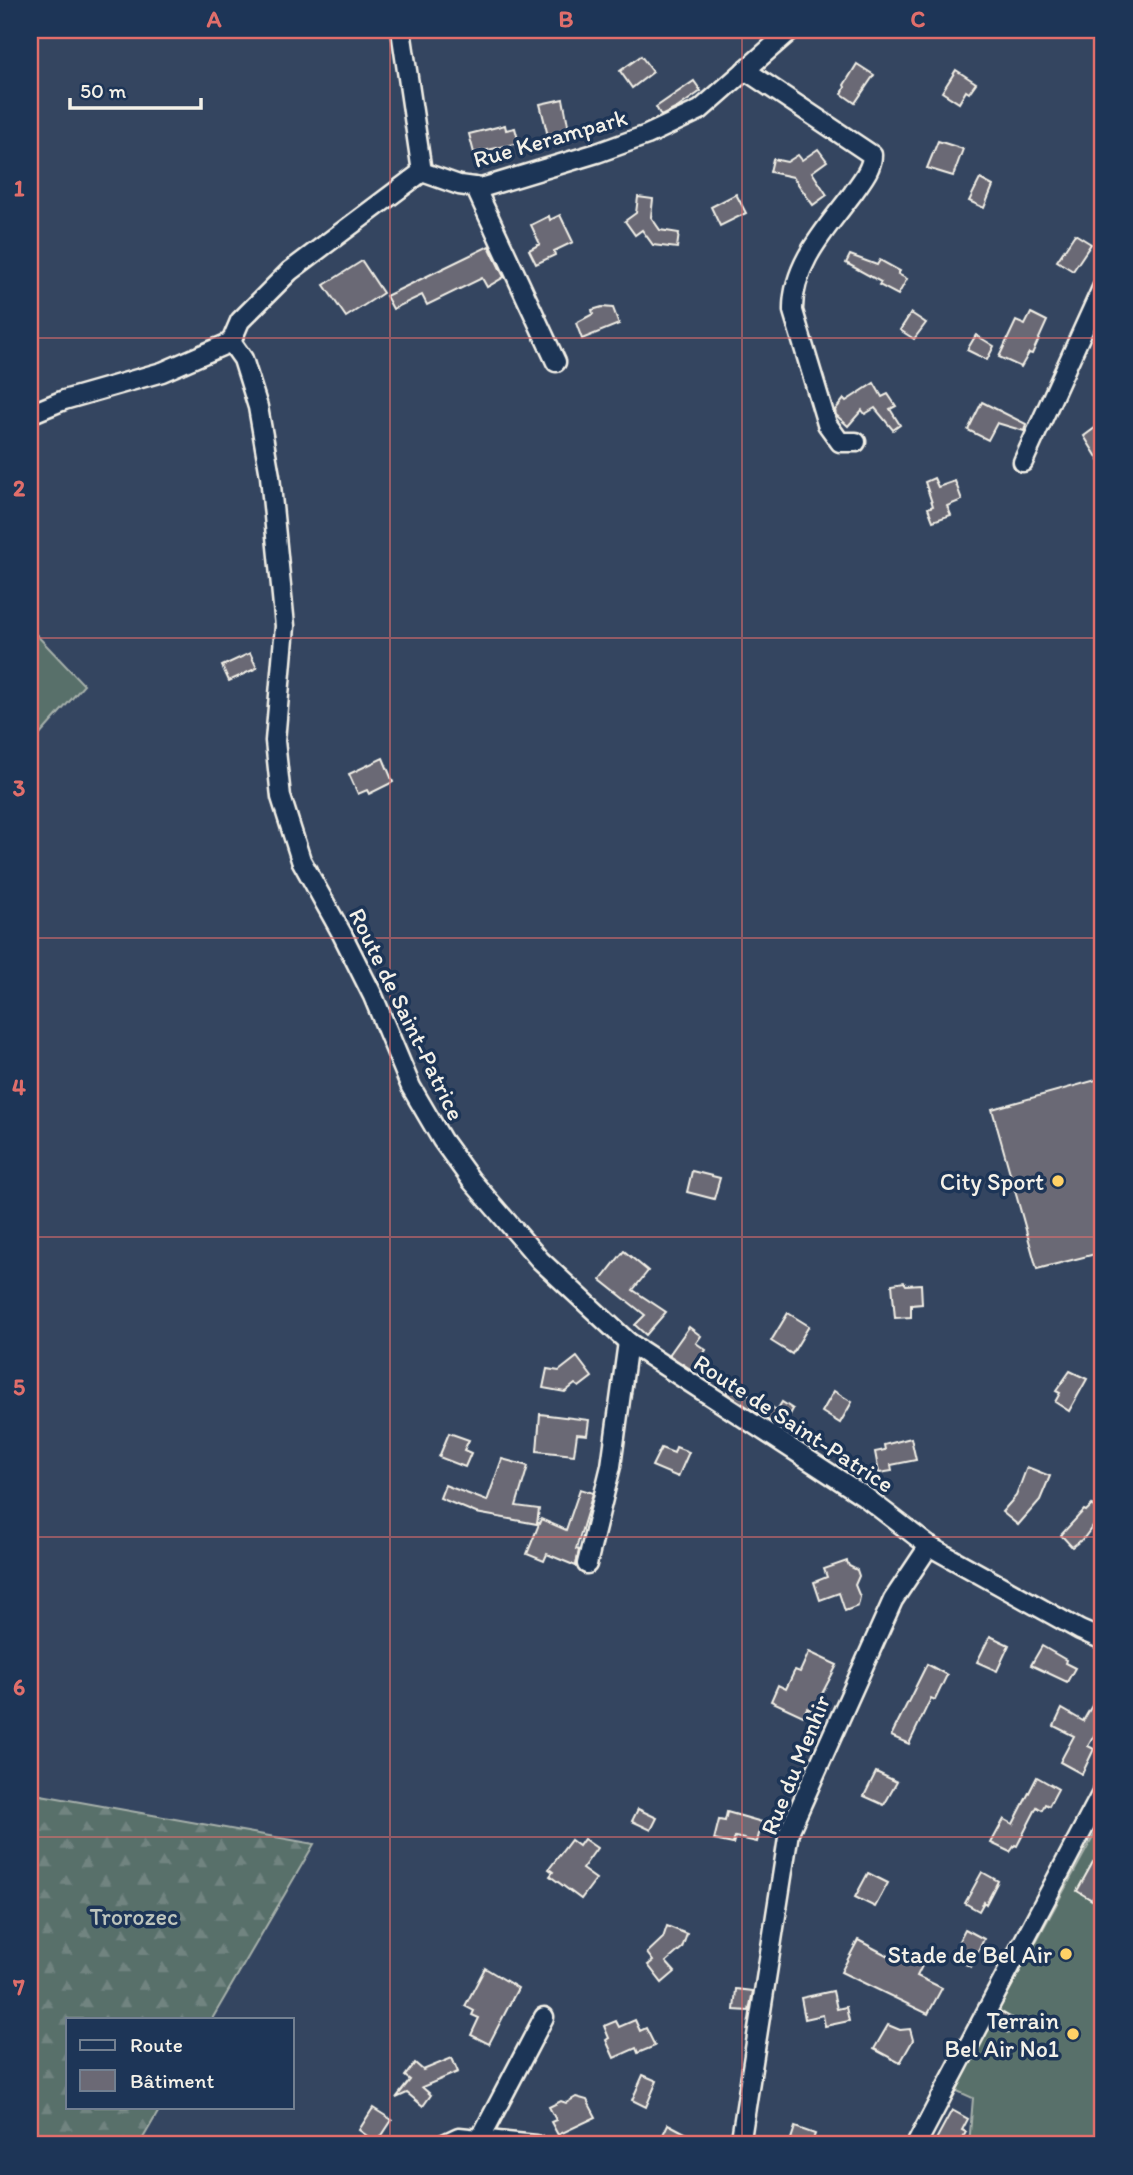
<svg xmlns="http://www.w3.org/2000/svg" width="1133" height="2175" font-family="Itim,sans-serif">
	<style>
		.grass { fill: #586f6b; stroke: #a6b0aa; stroke-width: 2 }
		.forest { fill: url(#forest-firs); stroke: #a6b0aa; stroke-width: 2 }
		.building { fill: #6b6975; stroke: #f4f1e8; stroke-width: 2 }
		.lines { fill: none; stroke-linecap: round; stroke-linejoin: round }
		.minor-casing { stroke: #f4f1e8; stroke-width: 23 }
		.minor { stroke: #1d3557; stroke-width: 18 }
		.grid { fill: none; stroke: #e06e6b; stroke-width: 2; stroke-opacity: 0.55 }
		.poi-dot { fill: #ffd166; stroke: #1d3557; stroke-width: 2.5 }
		.labels { text-anchor: middle; dominant-baseline: central; stroke-width: 7; stroke-linejoin: round; paint-order: stroke }
		.street-label { font-size: 24px; fill: #f4f1e8; stroke: #1d3557 }
		.poi-label { font-size: 24px; fill: #f4f1e8; stroke: #1d3557; text-anchor: end }
		.park-label { font-size: 24px; fill: #bdc4bc; stroke: #1d3557 }
		.neatline { fill: none; stroke: #e06e6b; stroke-width: 2.5 }
		.grid-label { font-size: 23px; text-anchor: middle; font-weight: bold; fill: #e06e6b }
	</style>
	<defs>
		<pattern id="forest-firs" width="22" height="20" patternUnits="userSpaceOnUse" patternTransform="scale(1.75)"><rect width="22" height="20" fill="#586f6b"/><path d="M5 1l3.5 6h-7zM16 11l3.5 6h-7z" fill="#718480"/></pattern>
	</defs>
	<rect width="100%" height="100%" fill="#344560"/>
	<filter id="ink" filterUnits="userSpaceOnUse"><feTurbulence type="fractalNoise" baseFrequency=".0143" numOctaves="2"/><feDisplacementMap in="SourceGraphic" scale="14" xChannelSelector="R" yChannelSelector="G"/><feConvolveMatrix kernelMatrix="1 2 1 2 8 2 1 2 1" color-interpolation-filters="sRGB"/></filter>
	<g filter="url(#ink)">
		<g class="grass">
			<path d="M30,628L84,685L30,746Z"/>
			<path d="M1103,1819V2145H969L973,2098L955,2090Z"/>
		</g>
		<path class="forest" d="M30,1793L314,1844L212,2019H68V2107H161L139,2145H30Z"/>
		<g class="building">
			<path d="M641,56L653,72L632,88L620,71Z"/>
			<path d="M857,64L874,75L855,103L842,94L845,87L844,85Z"/>
			<path d="M956,70L976,83L969,93L966,91L959,103L942,92Z"/>
			<path d="M694,81L701,91L677,108L661,116L656,107Z"/>
			<path d="M563,99L571,140L553,145L551,135L548,136L540,104Z"/>
			<path d="M505,125L506,130L515,128L519,143L474,153L469,134Z"/>
			<path d="M938,141L963,149L953,176L927,168Z"/>
			<path d="M818,149L827,161L812,172L827,195L813,205L793,177L770,172L773,159L787,162L798,155L802,160Z"/>
			<path d="M980,179L993,186L984,208L969,201Z"/>
			<path d="M736,194L746,213L720,226L711,207Z"/>
			<path d="M638,197L653,199L651,217L660,230L679,233L677,248L653,245L642,230L635,235L625,221L636,213Z"/>
			<path d="M560,215L573,242L554,251L555,255L536,264L529,250L540,244L531,225L549,216L550,220Z"/>
			<path d="M1075,234L1091,244L1073,271L1057,261Z"/>
			<path d="M489,246L504,277L487,287L482,278L427,305L422,295L393,309L386,296Z"/>
			<path d="M850,255L877,265L880,260L900,271L898,274L907,279L898,295L879,285L881,282L846,263Z"/>
			<path d="M362,261L383,293L346,317L324,285Z"/>
			<path d="M602,307L613,308L619,324L582,339L576,323L593,314L592,310Z"/>
			<path d="M911,313L926,323L914,339L900,330Z"/>
			<path d="M1031,313L1047,321L1032,354L1029,353L1021,367L999,357L1016,321L1025,325Z"/>
			<path d="M976,335L994,346L987,360L967,350Z"/>
			<path d="M874,383L882,397L888,394L896,406L890,409L900,425L893,430L875,408L865,414L862,410L848,426L836,415L835,410L844,399L846,401Z"/>
			<path d="M982,402L1026,424L1024,431L997,423L988,440L968,430Z"/>
			<path d="M1103,422V467L1084,436Z"/>
			<path d="M934,478L938,487L955,481L962,500L947,506L951,515L933,521L928,508L933,506L925,482Z"/>
			<path d="M250,653L257,668L229,681L222,666Z"/>
			<path d="M383,758L393,782L369,794L367,790L358,794L349,774Z"/>
			<path d="M1103,1078V1252L1037,1269L992,1109Z"/>
			<path d="M692,1171L720,1178L714,1199L687,1192Z"/>
			<path d="M624,1251L648,1271L633,1290L666,1312L646,1335L635,1325L645,1315L601,1280Z"/>
			<path d="M904,1282L906,1285L921,1284L922,1304L911,1305V1317L895,1318L892,1284Z"/>
			<path d="M788,1313L809,1326L792,1354L771,1341Z"/>
			<path d="M689,1327L701,1336L696,1343L706,1350L692,1370L669,1355Z"/>
			<path d="M577,1357L592,1377L579,1387L575,1384L565,1392L543,1388L547,1369L559,1371Z"/>
			<path d="M1070,1371L1087,1379L1069,1411L1055,1402L1060,1393L1056,1391Z"/>
			<path d="M733,1384L768,1407L769,1406L777,1410L782,1402L793,1409L786,1422L778,1418L774,1424L726,1393Z"/>
			<path d="M834,1391L852,1402L840,1423L822,1412Z"/>
			<path d="M540,1414L589,1420L587,1435L577,1434L574,1455L537,1451Z"/>
			<path d="M449,1433L469,1440L464,1450L471,1453L465,1467L439,1457Z"/>
			<path d="M911,1438L916,1460L891,1465L892,1471L879,1473L875,1452L885,1450L884,1445Z"/>
			<path d="M676,1447L689,1452L678,1477L652,1466L661,1448L674,1453Z"/>
			<path d="M502,1459L528,1466L516,1506L539,1509L537,1524L476,1513L440,1498L445,1485L487,1501Z"/>
			<path d="M1027,1467L1050,1476L1040,1500L1018,1525L1002,1512L1016,1496Z"/>
			<path d="M580,1489L593,1493L576,1549L579,1550L576,1566L547,1554L544,1561L527,1554L541,1519L566,1530Z"/>
			<path d="M1092,1505L1101,1515L1084,1538L1072,1547L1061,1535L1084,1510L1086,1511Z"/>
			<path d="M847,1561L849,1566L857,1570L859,1576L855,1585L860,1597L858,1606L845,1611L839,1593L820,1600L814,1582L827,1577L824,1569Z"/>
			<path d="M990,1636L1009,1645L997,1671L977,1662Z"/>
			<path d="M1042,1646L1066,1660L1065,1663L1075,1668L1067,1682L1031,1665Z"/>
			<path d="M809,1652L837,1665L813,1711L807,1708L803,1716L771,1701L778,1685L786,1689L795,1670L800,1672Z"/>
			<path d="M927,1664L947,1675L935,1700L931,1698L909,1744L891,1736Z"/>
			<path d="M1103,1687V1720L1088,1746L1094,1749L1082,1774L1060,1762L1074,1736L1054,1726L1062,1709L1083,1721Z"/>
			<path d="M876,1772L897,1782L884,1805L864,1796Z"/>
			<path d="M1037,1777L1058,1789L1049,1806L1045,1804L1042,1810L1037,1807L1017,1846L1015,1845L1010,1852L991,1843L1004,1819L1013,1824Z"/>
			<path d="M638,1809L657,1818L651,1830L632,1821Z"/>
			<path d="M727,1812L762,1822L757,1842L735,1837L733,1844L714,1840L719,1820L725,1821Z"/>
			<path d="M584,1839L597,1848L582,1869L596,1879L581,1899L550,1876L553,1872L549,1869L571,1840L579,1846Z"/>
			<path d="M1093,1862L1103,1868V1880L1092,1900L1077,1891Z"/>
			<path d="M982,1872L998,1881L986,1904L984,1902L979,1911L965,1903Z"/>
			<path d="M868,1873L888,1883L875,1907L855,1897Z"/>
			<path d="M667,1926L687,1934L682,1948L666,1962L675,1972L662,1983L648,1965L653,1961L647,1953L663,1938Z"/>
			<path d="M965,1929L984,1939L971,1967L951,1956Z"/>
			<path d="M858,1940L898,1961L902,1952L923,1964L917,1976L942,1988L928,2014L841,1972Z"/>
			<path d="M485,1968L518,1988L489,2044L471,2035L479,2018L472,2015L474,2011L465,2006Z"/>
			<path d="M736,1989L753,1991L749,2011L734,2010Z"/>
			<path d="M833,1991L837,2009L846,2007L849,2021L825,2026L823,2015L805,2019L801,1998Z"/>
			<path d="M1000,2011L1015,2020L1009,2033L992,2026Z"/>
			<path d="M635,2020L640,2031L646,2028L655,2046L638,2053L636,2048L614,2058L606,2040L609,2038L604,2026L616,2021L619,2027Z"/>
			<path d="M888,2025L900,2030L910,2029L913,2040L900,2063L874,2049Z"/>
			<path d="M452,2058L458,2072L422,2087L431,2095L423,2106L407,2093L396,2098L410,2080L405,2076L415,2063L423,2070Z"/>
			<path d="M643,2075L657,2081L646,2107L632,2100Z"/>
			<path d="M576,2097L587,2100L596,2117L558,2135L551,2122L556,2120L549,2107L561,2101L566,2103Z"/>
			<path d="M373,2108L392,2120L377,2143L359,2130Z"/>
			<path d="M952,2110L968,2119L962,2130L966,2132L959,2145H933Z"/>
			<path d="M668,2124L689,2135L683,2145H658Z"/>
			<path d="M795,2127L815,2134L811,2145H789Z"/>
		</g>
		<g class="lines">
			<defs>
				<g id="minor">
					<path d="M401,30L422,172"/>
					<path d="M745,70L872,155C872,169 861,181 853,193C827,228 792,264 793,311L827,424L840,442H856"/>
					<path d="M475,187L556,362"/>
					<path d="M231,342L243,359L258,407L270,476L285,626L275,741L281,797L301,860L341,932L373,996L411,1087L442,1140L471,1180L540,1260L628,1342L864,1496L929,1546L1080,1630L1103,1640"/>
					<path d="M231,342L240,321L290,271L422,172L459,185L481,188L597,153L647,135L700,110L791,30"/>
					<path d="M30,414L64,400L162,372L231,342"/>
					<path d="M1023,462L1103,286"/>
					<path d="M587,1564L611,1466L628,1342"/>
					<path d="M480,2139L544,2017"/>
					<path d="M442,2145L459,2137L536,2145"/>
					<path d="M740,2145L789,1832L893,1600L929,1546"/>
					<path d="M916,2145L1103,1791"/>
				</g>
			</defs>
			<use href="#minor" class="minor-casing"/>
			<use href="#minor" class="minor"/>
		</g>
	</g>
	<path class="grid" d="M390,30V2145M742,30V2145M30,338H1103M30,638H1103M30,938H1103M30,1237H1103M30,1537H1103M30,1837H1103"/>
	<g class="poi-dot">
		<circle cx="1058" cy="1181" r="7"/>
		<circle cx="1066" cy="1954" r="7"/>
		<circle cx="1073" cy="2034" r="7"/>
	</g>
	<g class="labels">
		<g class="street-label">
			<text transform="translate(550 138) rotate(-16)">Rue Kerampark</text>
			<text transform="translate(407 1014) rotate(64)">Route de Saint-Patrice</text>
			<text transform="translate(794 1423) rotate(33)">Route de Saint-Patrice</text>
			<text transform="translate(795 1765) rotate(-68)">Rue du Menhir</text>
		</g>
		<g class="poi-label">
			<text x="1044" y="1181">City Sport</text>
			<text x="1052" y="1954">Stade de Bel Air</text>
			<text x="1059" y="2020">Terrain<tspan x="1059" dy="28">Bel Air No1</tspan></text>
		</g>
		<g class="park-label">
			<text x="134" y="1916">Trorozec</text>
		</g>
	</g>
	<rect width="1133" height="2175" fill="none" stroke="#1d3557" stroke-width="77"/>
	<rect x="66" y="2018" width="228" height="91" fill="#1d3557" stroke="#738091" stroke-width="2"/>
	<rect x="80" y="2040" width="35" height="10" fill="#1d3557" stroke="#738091" stroke-width="2"/>
	<text x="130" y="2052" font-size="21" fill="#f4f1e8">Route</text>
	<rect x="80" y="2070" width="35" height="21" fill="#6b6975" stroke="#738091" stroke-width="2"/>
	<text x="130" y="2088" font-size="21" fill="#f4f1e8">Bâtiment</text>
	<path d="M70 98v10h131v-10" fill="none" stroke="#f4f1e8" stroke-width="3.5"/>
	<text x="80" y="98" font-size="21" fill="#f4f1e8" stroke="#1d3557" stroke-width="5" paint-order="stroke">50 m</text>
	<rect x="38" y="38" width="1056" height="2098" class="neatline"/>
	<g class="grid-label">
		<text x="214" y="27">A</text>
		<text x="566" y="27">B</text>
		<text x="918" y="27">C</text>
		<text x="19" y="196">1</text>
		<text x="19" y="496">2</text>
		<text x="19" y="796">3</text>
		<text x="19" y="1095">4</text>
		<text x="19" y="1395">5</text>
		<text x="19" y="1695">6</text>
		<text x="19" y="1995">7</text>
	</g>
</svg>
